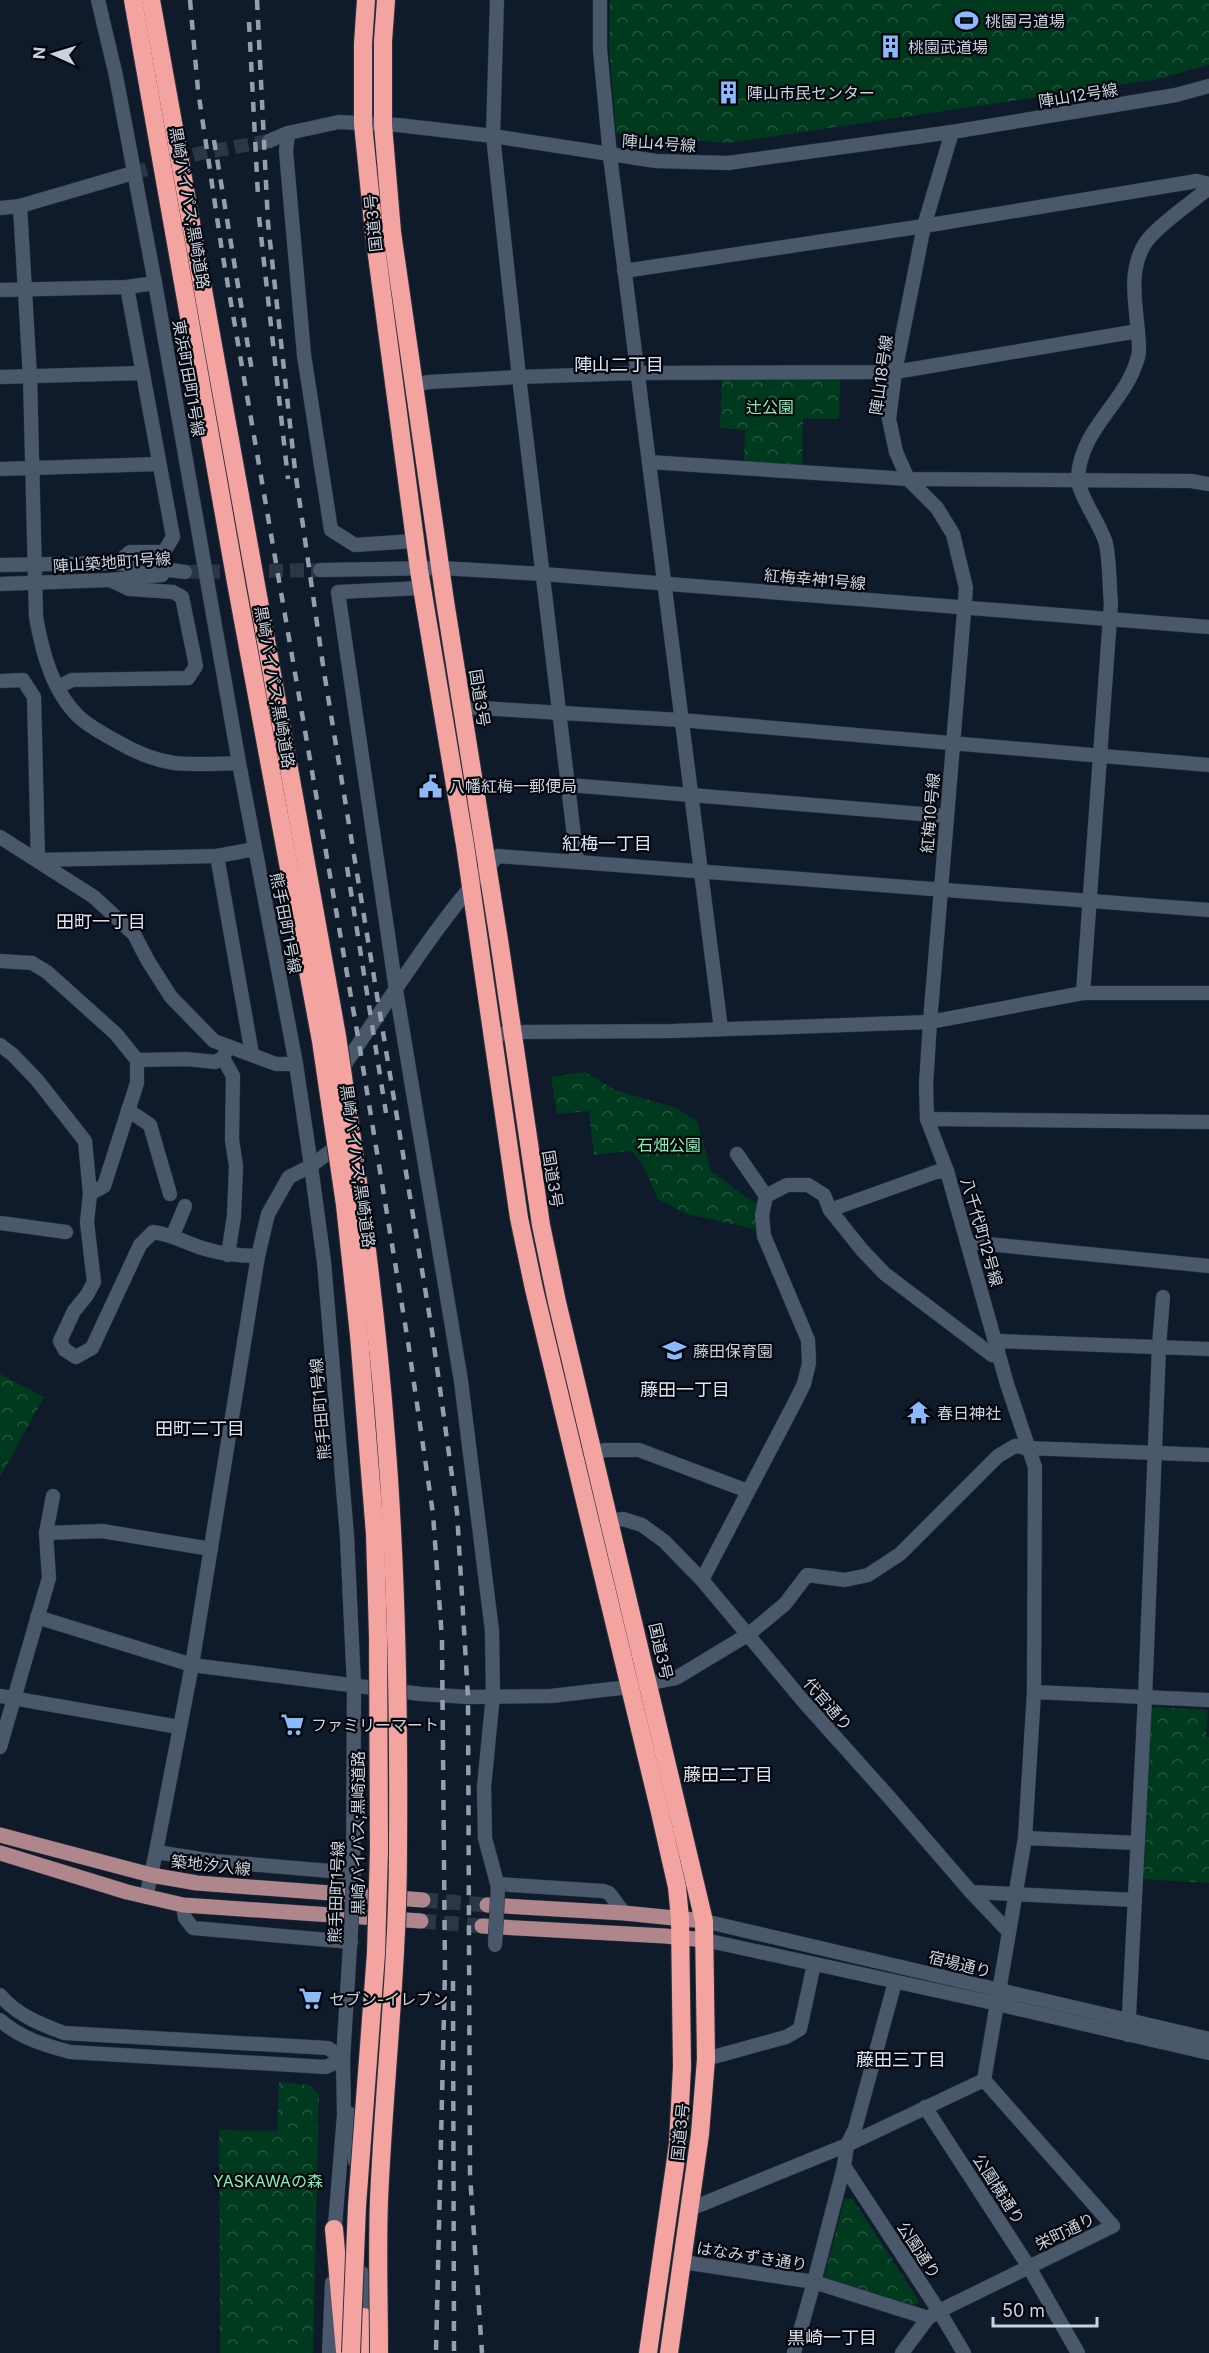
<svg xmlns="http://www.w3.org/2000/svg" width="1209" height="2353" font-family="Inter,'Noto Sans JP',sans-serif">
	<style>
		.park { fill: url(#park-crowns) }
		.garden { fill: #003a1e }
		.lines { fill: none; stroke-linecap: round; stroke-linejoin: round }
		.minor-tunnel { stroke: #2b3646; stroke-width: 14; stroke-dasharray: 14 7; stroke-linecap: butt }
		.major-tunnel { stroke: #2b3646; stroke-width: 15; stroke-dasharray: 15 8; stroke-linecap: butt }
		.minor-casing { stroke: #2c333f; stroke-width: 15 }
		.major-casing { stroke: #2c333f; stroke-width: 16 }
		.highway-casing { stroke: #2c333f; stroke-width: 20 }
		.minor { stroke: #4a586b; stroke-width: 14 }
		.major { stroke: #af868b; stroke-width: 15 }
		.highway { stroke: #f3a4a1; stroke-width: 18 }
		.rail { stroke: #959eab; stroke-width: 4.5; stroke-dasharray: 10 10; stroke-linecap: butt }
		.minor-bridge-casing { stroke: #2c333f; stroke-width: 15; stroke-linecap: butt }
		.highway-bridge-casing { stroke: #2c333f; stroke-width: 20; stroke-linecap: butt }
		.minor-bridge { stroke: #4a586b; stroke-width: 14 }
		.highway-bridge { stroke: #f3a4a1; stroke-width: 18 }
		.labels { text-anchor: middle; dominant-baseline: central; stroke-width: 4.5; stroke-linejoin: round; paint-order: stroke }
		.poi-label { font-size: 16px; fill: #cad2dd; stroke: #03060c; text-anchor: start }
		.street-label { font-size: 16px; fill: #cad2dd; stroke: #03060c }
		.park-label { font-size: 16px; fill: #83f4af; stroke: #03060c }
		.neighbourhood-label { font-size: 18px; fill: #dde5f2; stroke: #03060c }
	</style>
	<defs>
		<pattern id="park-crowns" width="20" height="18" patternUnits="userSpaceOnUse" patternTransform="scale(1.5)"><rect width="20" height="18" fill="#003a1e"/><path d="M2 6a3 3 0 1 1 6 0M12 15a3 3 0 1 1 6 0" fill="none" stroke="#24563e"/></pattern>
	</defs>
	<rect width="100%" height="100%" fill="#0f1b2b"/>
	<g class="park">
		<path d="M610,0H1209V65L1153,80L728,143L616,133L609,46Z"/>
		<path d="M722,374L840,375L839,419H803L802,465L744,462L745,430L720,428Z"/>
		<path d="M585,1072L615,1090L676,1108L697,1121L711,1171L754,1203L766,1196L755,1229L687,1214L658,1199L642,1163L631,1151L594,1155L589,1111L557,1114L551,1077Z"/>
		<path d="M0,1374L44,1397L0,1477Z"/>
		<path d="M1155,1707L1208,1710L1206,1736L1209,1737V1883L1143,1879L1150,1711Z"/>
		<path d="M279,2082L309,2085L319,2094L313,2353H220L219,2130L277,2131Z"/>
		<path d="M845,2198L853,2199L919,2301L915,2306L824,2277Z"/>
	</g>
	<path class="garden" d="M967,0H1038L1040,12L939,32L936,7Z"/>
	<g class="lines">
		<g class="minor-tunnel">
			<path d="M133,173L201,153L269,141"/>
			<path d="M185,572L320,570"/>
		</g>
		<g class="major-tunnel">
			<path d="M423,1900L487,1905"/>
			<path d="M421,1921L482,1926"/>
		</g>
		<defs>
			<g id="minor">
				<path d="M98,0L116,76L155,283L239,763L296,1064L311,1166L324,1262L347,1536L354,1686L353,1883"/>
				<path d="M497,0L493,136L519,377L577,861"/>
				<path d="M600,0V49L610,156L721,1029"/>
				<path d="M952,132L924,226L895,372L889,419L896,452L908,479L937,508L953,534L966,588L930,1022L926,1085L927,1119L947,1171L1007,1384L1035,1467L1034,1692L1025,1838L984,2080"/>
				<path d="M288,133L286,151L304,355L331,530L355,545L414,541"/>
				<path d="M269,141L288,133L339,122L398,125L493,136L656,161L728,163L952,132L1176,95L1209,86"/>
				<path d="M20,206L30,377L36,617C42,651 52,691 79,717C90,727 105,735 118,742C135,752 154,760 174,763C195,765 218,764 239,763"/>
				<path d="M0,208L20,206L133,173"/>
				<path d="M624,271L924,226L1197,181L1209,184"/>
				<path d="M0,290L127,287L155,283"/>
				<path d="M0,377L143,373"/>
				<path d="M413,385L429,382L519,377L637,373L895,372L1138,331"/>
				<path d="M649,462L908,479L1191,481L1209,484"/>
				<path d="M0,469L159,464"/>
				<path d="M117,563L130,552H164L173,537L127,287"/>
				<path d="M0,565L117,563L185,572"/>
				<path d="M320,570L441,568L543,574L1209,627"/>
				<path d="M0,584L110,580L162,575"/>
				<path d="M422,588L338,592L396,990L461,1381L492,1631L493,1695L484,1787L485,1838L498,1887"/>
				<path d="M0,681L23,680L34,697L38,860L217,856L255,849"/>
				<path d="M58,687L72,680L188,678L196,666L182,597L173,592L129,589L110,580"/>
				<path d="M462,707L680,720L1209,765"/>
				<path d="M569,785L946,816"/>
				<path d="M0,837L94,897L134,934L148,961L171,997L214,1041L276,1064H296"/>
				<path d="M217,856L252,1054"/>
				<path d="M0,961L32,963L47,972L116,1034L137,1060L187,1059L215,1062L223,1058L228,1046"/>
				<path d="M1083,993L1111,603C1109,584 1110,563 1106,544C1102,526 1077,494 1078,477C1081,427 1126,403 1138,357C1140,350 1139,342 1138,334C1136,304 1128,273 1144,245C1154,228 1192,202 1209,188"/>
				<path d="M492,1035L524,1032L673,1031L930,1022L1083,993H1209"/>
				<path d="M0,1045L13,1055L37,1080L85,1141L90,1194L87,1222L94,1282L87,1295L74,1311L60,1341L65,1350L76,1357L92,1348L140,1245L153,1232C174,1235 183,1242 202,1248C221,1254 238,1256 258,1256"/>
				<path d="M223,1058L233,1076L232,1140L236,1166L234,1216L228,1255"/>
				<path d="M341,1074L347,1061C394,993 441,916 498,856L1209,910"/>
				<path d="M128,1110L150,1125L170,1194"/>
				<path d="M927,1119L1209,1122"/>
				<path d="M737,1154L766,1196"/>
				<path d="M90,1194L104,1186L137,1083V1060"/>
				<path d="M830,1210L936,1172L947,1171"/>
				<path d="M0,1223L66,1232"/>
				<path d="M173,1235L185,1206"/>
				<path d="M967,1242L1209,1266"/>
				<path d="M996,1341L1209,1349"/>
				<path d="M594,1453L605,1450H639L745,1490L746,1493"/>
				<path d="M610,1521L623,1519L642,1525L664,1541L702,1580L804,1702L889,1797L971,1892L1008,1931"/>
				<path d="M46,1533L102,1531L211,1549"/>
				<path d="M702,1580L794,1404L804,1384L809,1363L808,1340L764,1236L762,1215L766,1196L787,1185H808L824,1195L830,1210L862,1250L885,1274L992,1355L998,1350"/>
				<path d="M37,1617L192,1665L421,1694L468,1697L551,1696L629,1687L676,1678L749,1634L785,1604L807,1575L845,1580L868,1575L900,1554L998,1456L1015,1446L1027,1448L1209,1455"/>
				<path d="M1034,1692L1209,1700"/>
				<path d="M0,1696L179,1727"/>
				<path d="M0,1747L49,1578L46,1533L53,1496"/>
				<path d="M1025,1838L1138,1843"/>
				<path d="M156,1852L214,1861L354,1873"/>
				<path d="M498,1884L603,1891L609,1893L624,1913"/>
				<path d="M971,1892L1135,1900"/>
				<path d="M146,1897L156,1852L192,1665L258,1256L268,1214L289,1177L311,1166L341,1143"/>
				<path d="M183,1905L185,1918L193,1928L351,1942"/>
				<path d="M704,1921L1209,2039"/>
				<path d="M705,1940L980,2000L1209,2053"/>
				<path d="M895,1982L855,2129L847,2145L844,2166L814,2282L928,2318"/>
				<path d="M0,1995C17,2015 40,2024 64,2033L328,2048L343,2059"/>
				<path d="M0,2020C20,2038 44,2045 70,2052L326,2067L343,2059"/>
				<path d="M1128,2035L1145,1698L1159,1346L1163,1297"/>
				<path d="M706,2059L786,2037L800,2029L814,1964"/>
				<path d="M925,2107L1029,2267L1078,2353"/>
				<path d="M350,2114L355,2161"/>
				<path d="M844,2166L939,2311L964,2353"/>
				<path d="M690,2209L847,2145L984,2080"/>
				<path d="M334,2237L344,2115L343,2059L351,1930"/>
				<path d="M683,2262L814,2282L794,2353"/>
				<path d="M362,2273L366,2325"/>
				<path d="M329,2353L332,2283"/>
				<path d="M902,2353L928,2318L939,2311L1113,2226L984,2080"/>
			</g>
			<g id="major">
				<path d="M0,1835L151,1875L197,1883L423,1900"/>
				<path d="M0,1853L127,1892L183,1905L421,1921"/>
				<path d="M487,1905L624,1913L704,1921"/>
				<path d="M482,1926L665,1936L705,1940"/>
			</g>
			<g id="highway">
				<path d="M366,0L363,44V124L374,233L419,570L465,845L519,1218L534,1289L659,1808L677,1887L680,1918L682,2067L678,2144L648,2353"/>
				<path d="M386,0L383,41V125L392,232L445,601L499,940L541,1225L557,1302L704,1921L706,2059L700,2134L669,2353"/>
				<path d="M334,2229L345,2351"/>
				<path d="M364,2317V2353"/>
			</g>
		</defs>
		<use href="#minor" class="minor-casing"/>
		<use href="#major" class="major-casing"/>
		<use href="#highway" class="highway-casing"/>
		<use href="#minor" class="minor"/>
		<use href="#major" class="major"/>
		<use href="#highway" class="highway"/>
		<g class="rail">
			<path d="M190,0L198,90L222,251L359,1043L408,1342L433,1514L442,1639L445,1971L436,2353"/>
			<path d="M257,0L268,223L295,470L324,672L432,1331L457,1512L468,1697L470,2175L482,2353"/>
			<path d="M249,22L258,196"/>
			<path d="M214,140L252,371"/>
			<path d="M259,217L288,479"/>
			<path d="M347,867L386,1113"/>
			<path d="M453,1981L454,2353"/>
		</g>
		<defs>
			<g id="minor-bridge">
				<path d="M351,1930L353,1883"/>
				<path d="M495,1945L498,1887"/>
			</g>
			<g id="highway-bridge">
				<path d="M133,0L237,588L321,1041L345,1205L359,1335L375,1534L378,1636L379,1850L376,1953L357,2206L351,2353"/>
				<path d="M151,0L337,1036C357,1170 376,1303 386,1438C397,1575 399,1712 398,1849C398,1966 384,2083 379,2200C377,2251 379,2302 379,2353"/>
			</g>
		</defs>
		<use href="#minor-bridge" class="minor-bridge-casing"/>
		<use href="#highway-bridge" class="highway-bridge-casing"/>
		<use href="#minor-bridge" class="minor-bridge"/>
		<use href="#highway-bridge" class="highway-bridge"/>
	</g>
	<defs>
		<symbol id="stadium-bare" viewBox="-9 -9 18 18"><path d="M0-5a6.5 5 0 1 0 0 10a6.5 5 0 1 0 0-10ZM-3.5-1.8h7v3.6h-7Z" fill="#8cb9fc" stroke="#03060c" stroke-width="2.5" paint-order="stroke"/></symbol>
		<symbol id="building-bare" viewBox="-9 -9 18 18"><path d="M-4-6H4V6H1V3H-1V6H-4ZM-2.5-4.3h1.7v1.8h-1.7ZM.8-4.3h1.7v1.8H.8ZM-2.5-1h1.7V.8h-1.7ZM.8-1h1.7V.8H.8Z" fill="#8cb9fc" stroke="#03060c" stroke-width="2.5" paint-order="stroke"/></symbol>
		<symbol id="civic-bare" viewBox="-9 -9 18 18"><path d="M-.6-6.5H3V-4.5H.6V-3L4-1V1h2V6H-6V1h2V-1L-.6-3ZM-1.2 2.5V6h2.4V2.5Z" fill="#8cb9fc" stroke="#03060c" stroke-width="2.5" paint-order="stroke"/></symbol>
		<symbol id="school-bare" viewBox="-9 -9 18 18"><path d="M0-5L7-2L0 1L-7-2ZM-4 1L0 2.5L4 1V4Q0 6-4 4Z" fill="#8cb9fc" stroke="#03060c" stroke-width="2.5" paint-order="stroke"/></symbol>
		<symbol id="temple-bare" viewBox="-9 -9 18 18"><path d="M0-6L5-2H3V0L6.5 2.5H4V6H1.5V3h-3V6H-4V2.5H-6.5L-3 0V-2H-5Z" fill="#8cb9fc" stroke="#03060c" stroke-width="2.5" paint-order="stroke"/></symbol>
		<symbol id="supermarket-bare" viewBox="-9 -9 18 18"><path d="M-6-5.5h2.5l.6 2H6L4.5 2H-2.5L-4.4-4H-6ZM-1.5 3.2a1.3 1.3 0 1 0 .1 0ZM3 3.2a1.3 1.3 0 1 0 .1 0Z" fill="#8cb9fc" stroke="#03060c" stroke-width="2.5" paint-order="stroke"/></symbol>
	</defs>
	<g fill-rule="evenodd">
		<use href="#stadium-bare" x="950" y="4" width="33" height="33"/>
		<use href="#building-bare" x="874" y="30" width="33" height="33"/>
		<use href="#building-bare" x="712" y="76" width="33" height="33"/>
		<use href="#civic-bare" x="414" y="770" width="33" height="33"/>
		<use href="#school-bare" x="658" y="1334" width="33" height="33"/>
		<use href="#temple-bare" x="902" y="1396" width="33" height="33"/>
		<use href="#supermarket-bare" x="276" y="1708" width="33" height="33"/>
		<use href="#supermarket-bare" x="294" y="1982" width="33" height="33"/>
	</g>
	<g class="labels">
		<g class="poi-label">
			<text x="985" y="21">桃園弓道場</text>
			<text x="908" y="47">桃園武道場</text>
			<text x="747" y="93">陣山市民センター</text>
			<text x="449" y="786">八幡紅梅一郵便局</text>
			<text x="693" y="1351">藤田保育園</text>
			<text x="937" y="1413">春日神社</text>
			<text x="311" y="1725">ファミリーマート</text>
			<text x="329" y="1999">セブン-イレブン</text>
		</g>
		<g class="street-label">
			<text transform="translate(1078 95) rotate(-9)">陣山12号線</text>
			<text transform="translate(659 143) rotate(4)">陣山4号線</text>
			<text transform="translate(190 208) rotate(80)">黒崎バイパス;黒崎道路</text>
			<text transform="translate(373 223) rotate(-96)">国道3号</text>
			<text transform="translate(881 375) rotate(-82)">陣山18号線</text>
			<text transform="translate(189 378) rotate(80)">東浜町田町1号線</text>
			<text transform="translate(112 562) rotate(-4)">陣山築地町1号線</text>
			<text transform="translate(815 579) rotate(5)">紅梅幸神1号線</text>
			<text transform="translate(275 687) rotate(80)">黒崎バイパス;黒崎道路</text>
			<text transform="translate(480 698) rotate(81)">国道3号</text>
			<text transform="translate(930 813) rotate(-85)">紅梅10号線</text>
			<text transform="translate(286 923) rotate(79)">熊手田町1号線</text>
			<text transform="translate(358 1166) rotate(82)">黒崎バイパス;黒崎道路</text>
			<text transform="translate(553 1179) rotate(81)">国道3号</text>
			<text transform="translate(982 1232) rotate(74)">八千代町12号線</text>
			<text transform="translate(320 1409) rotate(-95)">熊手田町1号線</text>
			<text transform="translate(661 1651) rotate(77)">国道3号</text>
			<text transform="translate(828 1704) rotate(49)">代官通り</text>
			<text transform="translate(358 1833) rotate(-90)">黒崎バイパス;黒崎道路</text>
			<text transform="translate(211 1865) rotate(6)">築地汐入線</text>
			<text transform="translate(336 1892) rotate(-88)">熊手田町1号線</text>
			<text transform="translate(960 1964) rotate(14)">宿場通り</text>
			<text transform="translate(680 2132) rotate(-84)">国道3号</text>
			<text transform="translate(999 2189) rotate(57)">公園横通り</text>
			<text transform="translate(1065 2231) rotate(-26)">栄町通り</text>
			<text transform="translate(919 2250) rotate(57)">公園通り</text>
			<text transform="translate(752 2256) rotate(9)">はなみずき通り</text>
		</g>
		<g class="park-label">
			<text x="770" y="407">辻公園</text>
			<text x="669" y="1145">石畑公園</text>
			<text x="268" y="2181">YASKAWAの森</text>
		</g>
		<g class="neighbourhood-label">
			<text x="619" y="364">陣山二丁目</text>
			<text x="607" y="843">紅梅一丁目</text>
			<text x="101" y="921">田町一丁目</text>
			<text x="685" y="1389">藤田一丁目</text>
			<text x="200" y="1428">田町二丁目</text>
			<text x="728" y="1774">藤田二丁目</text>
			<text x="901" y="2059">藤田三丁目</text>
			<text x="832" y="2337">黒崎一丁目</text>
		</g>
	</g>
	<g transform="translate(54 54) rotate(274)" stroke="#03060c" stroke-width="4.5" paint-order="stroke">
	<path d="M0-4.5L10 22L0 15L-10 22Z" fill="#cad2dd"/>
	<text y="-9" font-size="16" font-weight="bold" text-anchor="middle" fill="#cad2dd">N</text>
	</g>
	<path d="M993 2317v9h104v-9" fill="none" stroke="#cad2dd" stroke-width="3"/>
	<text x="1002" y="2317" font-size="18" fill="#cad2dd" stroke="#03060c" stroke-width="4.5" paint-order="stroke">50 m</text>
</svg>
